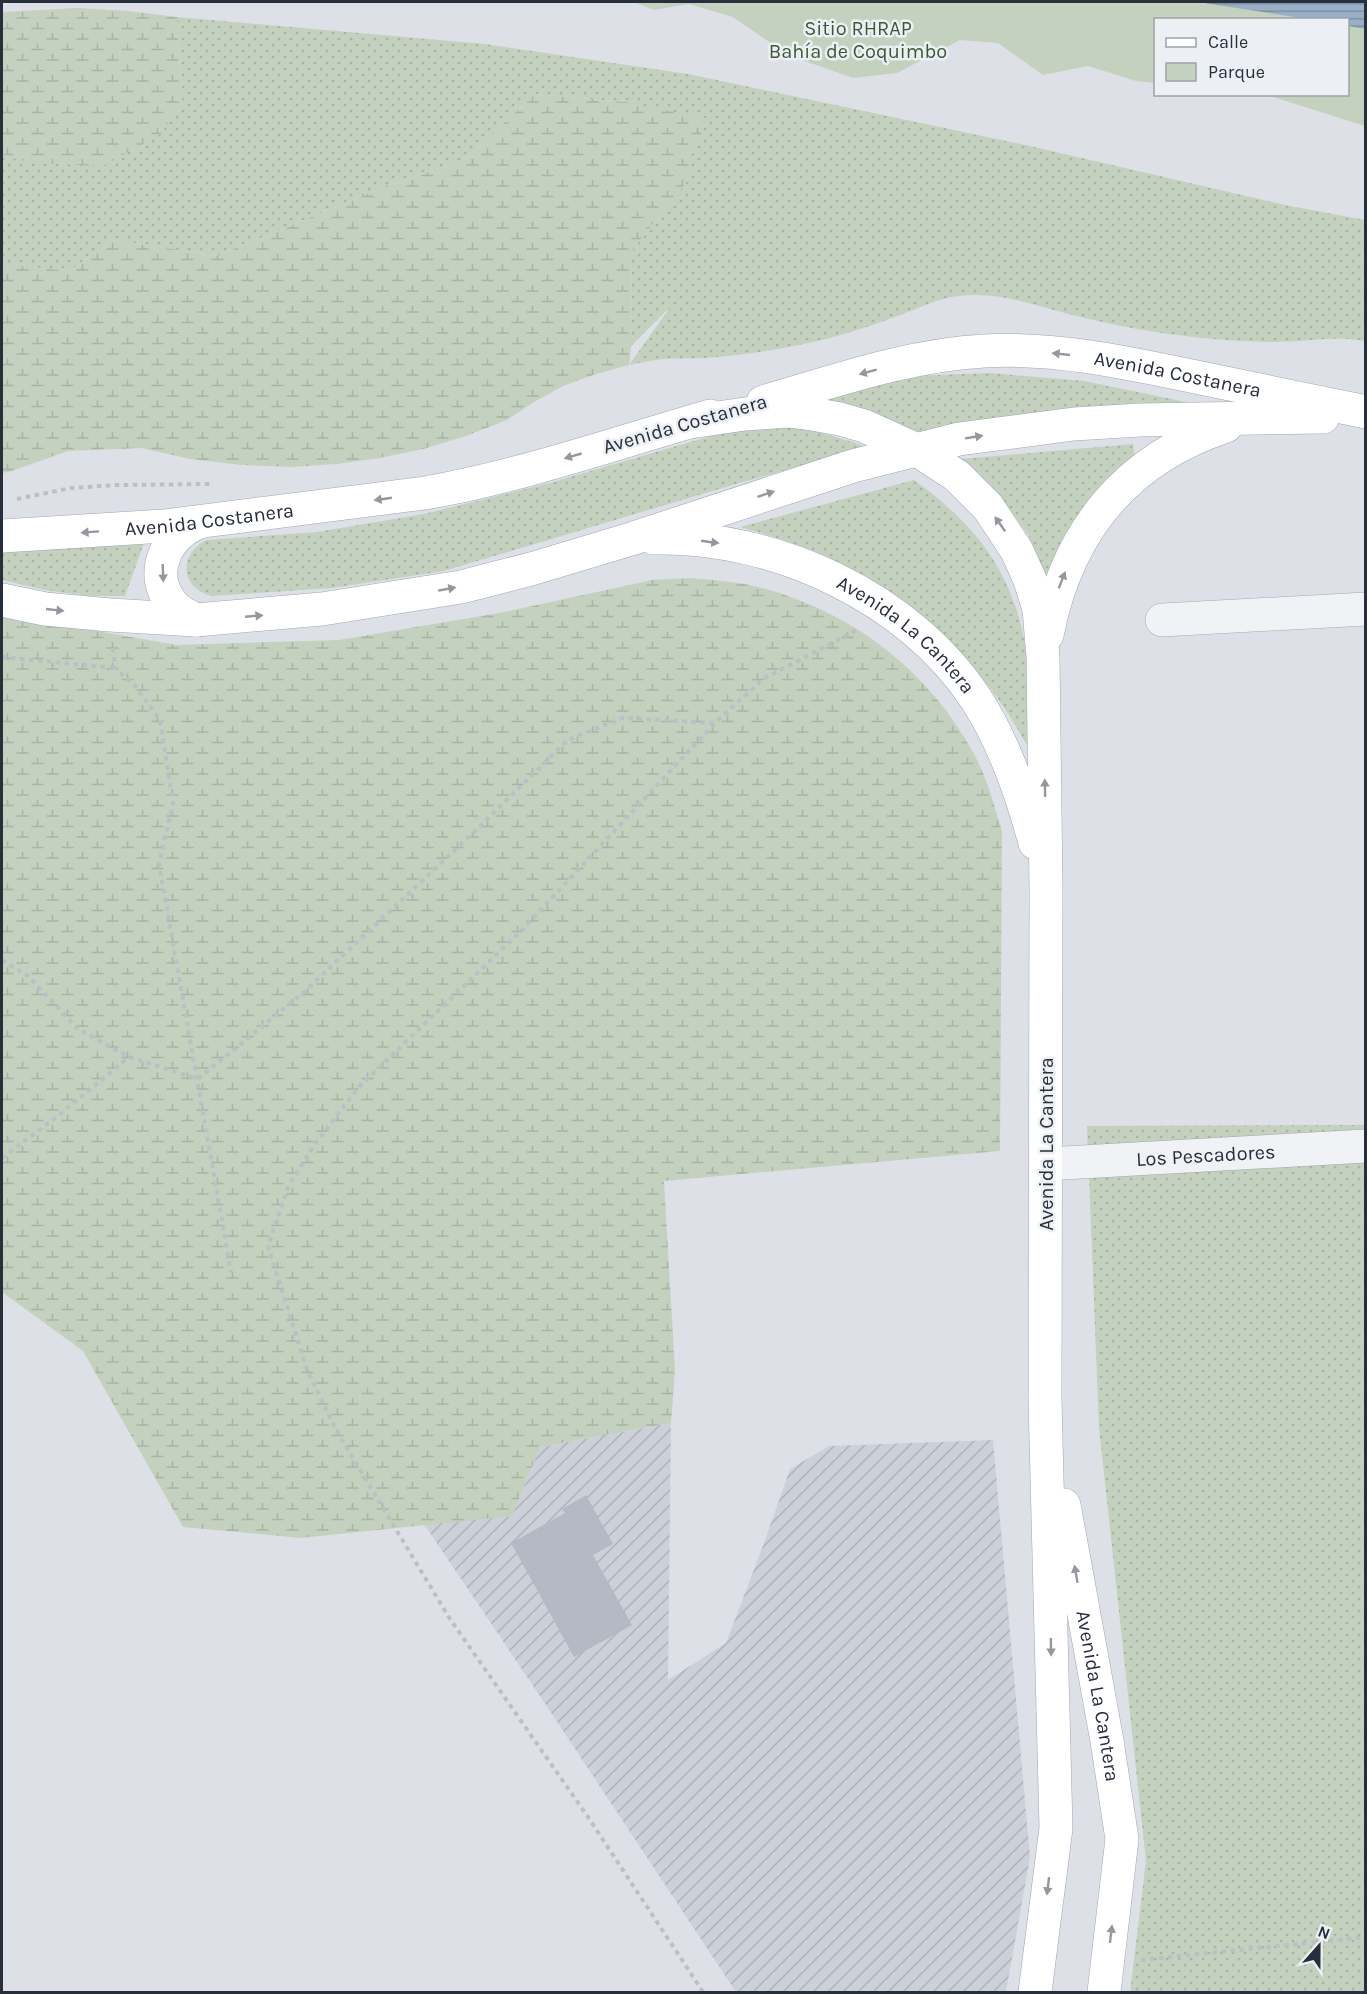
<svg xmlns="http://www.w3.org/2000/svg" width="1367" height="1994" font-family="Karla,sans-serif">
	<style>
		.industrial { fill: url(#industrial-furrows) }
		.grass { fill: url(#grass-dots) }
		.wetland { fill: url(#wetland-marsh) }
		.park { fill: #c3d1be }
		.water { fill: url(#water-rules) }
		.building { fill: #b4bac3 }
		.lines { fill: none; stroke-linecap: round; stroke-linejoin: round }
		.minor-casing { stroke: #a3a8b1; stroke-width: 34 }
		.major-casing { stroke: #9da6b2; stroke-width: 34 }
		.path { stroke: #bcbfc5; stroke-width: 4; stroke-dasharray: 4.5 4.5; stroke-linecap: butt }
		.minor { stroke: #f0f2f5; stroke-width: 33 }
		.major { stroke: #fff; stroke-width: 33 }
		.oneway { fill: #93979e }
		.labels { text-anchor: middle; dominant-baseline: central; stroke-width: 5; stroke-linejoin: round; paint-order: stroke }
		.park-label { font-size: 20px; fill: #3c5934; stroke: #ecf0f5 }
		.street-label { font-size: 20px; fill: #272f3d; stroke: #ecf0f5 }
	</style>
	<defs>
		<pattern id="industrial-furrows" width="10" height="10" patternUnits="userSpaceOnUse" patternTransform="scale(1.5)"><rect width="10" height="10" fill="#cbd0d9"/><path d="M-1 1l2-2M0 10L10 0M9 11l2-2" fill="none" stroke="#aeb3bb"/></pattern>
		<pattern id="grass-dots" width="8" height="8" patternUnits="userSpaceOnUse" patternTransform="scale(1.5)"><rect width="8" height="8" fill="#c3d1be"/><path d="M2 2h.1M6 6h.1" fill="none" stroke="#a8b4a4" stroke-width="1.8" stroke-linecap="round"/></pattern>
		<pattern id="wetland-marsh" width="20" height="14" patternUnits="userSpaceOnUse" patternTransform="scale(1.5)"><rect width="20" height="14" fill="#c3d1be"/><path d="M1 5h8M5 5V1M11 12h8M15 12V8" fill="none" stroke="#a8b4a4"/></pattern>
		<pattern id="water-rules" width="6" height="5" patternUnits="userSpaceOnUse" patternTransform="scale(1.5)"><rect width="6" height="5" fill="#98afc7"/><path d="M0 2.5h6" fill="none" stroke="#7c8fa3"/></pattern>
	</defs>
	<rect width="100%" height="100%" fill="#dde1e7"/>
	<path class="industrial" d="M671,1423L668,1680L726,1643L764,1543L790,1469L829,1446L993,1440L1030,1857L1006,1992H736L548,1708L424,1524L512,1516L540,1447Z"/>
	<g class="grass">
		<path d="M177,17L485,44L688,74L1030,146L1285,205L1365,220V341C1332,335 1300,343 1267,342C1199,340 1131,331 1065,313C1030,304 996,291 959,296C938,298 922,307 903,314C880,323 855,331 830,338C789,348 747,355 705,358C692,359 678,358 664,359C653,360 640,363 629,365L671,306L631,346L632,250L685,184L626,102L535,94L463,161L391,184L217,256L114,240L69,271L2,264V154L29,163L182,100Z"/>
		<path d="M990,373L1084,381L1245,414L916,439L819,399L910,376Z"/>
		<path d="M745,426L809,429L862,445L854,451L736,484L444,571L332,588L212,596C180,588 178,555 206,540L317,532L424,514L553,482Z"/>
		<path d="M1133,444L1135,460L1067,532L1044,580L1029,536L1002,499L961,459Z"/>
		<path d="M914,480C972,522 1010,567 1024,639C1030,675 1028,713 1029,749C1015,724 1000,699 981,677C938,625 877,577 814,551C790,541 765,534 740,527Z"/>
		<path d="M145,540L125,596H89L45,590L2,580V551Z"/>
		<path d="M1365,1125V1992H1130L1146,1861L1099,1427L1087,1126Z"/>
	</g>
	<g class="wetland">
		<path d="M79,8L128,11L177,17L182,100L161,134L103,166L29,163L2,154V12Z"/>
		<path d="M535,94L626,102L706,118L685,184L632,250L631,346L629,365L596,374L563,386L534,402L507,420L466,436L423,449L380,458L336,464L292,467L241,465L190,459L141,448L68,451L12,471L2,473V264L69,271L114,240L217,256L391,184L463,161Z"/>
		<path d="M689,578C715,580 741,582 766,589C855,614 930,672 974,754C987,778 994,805 1002,831L1000,1151L664,1181L675,1371L671,1423L540,1447L512,1516L301,1538L183,1527L83,1351L2,1292V614L176,645L339,640L505,612L652,580Z"/>
	</g>
	<path class="park" d="M633,2H1365V126L1267,95L1348,94V20H1156L1155,83L1136,81L1088,66L1043,75L998,43L960,40L897,73L853,78L788,55L733,17L689,4L654,10Z"/>
	<path class="water" d="M1198,2H1365V29L1348,26V20L1308,19Z"/>
	<path class="building" d="M586,1495L613,1544L593,1555L632,1625L574,1657L511,1543L565,1513L562,1509Z"/>
	<g class="lines">
		<defs>
			<g id="minor">
				<path d="M1162,620L1366,609"/>
				<path id="s1" d="M1046,1164L1366,1146"/>
			</g>
			<g id="major">
				<path id="s2" d="M763,402C835,381 909,355 984,351C1053,347 1124,362 1191,376C1249,388 1307,400 1366,412"/>
				<path d="M690,422L745,414L789,411L812,414L840,419L864,426L917,450L957,476L988,507L1017,551L1030,580L1039,609L1043,657L1046,888L1045,1400L1056,1828L1035,1992"/>
				<path id="s3" d="M2,536L164,526L425,493C522,476 616,443 710,416"/>
				<path id="s4" d="M654,538C774,535 909,597 976,699C1004,742 1022,794 1035,843"/>
				<path d="M2,600L45,609L110,615L196,620L322,609L461,587L531,569L631,539L853,466L959,439L1074,424L1140,420L1323,417"/>
				<path d="M196,620C188,616 179,612 173,605C147,574 166,534 200,522"/>
				<path d="M1047,635C1067,532 1126,459 1226,426"/>
				<path id="s5" d="M1064,1505L1107,1741L1122,1839L1104,1992"/>
			</g>
		</defs>
		<use href="#minor" class="minor-casing"/>
		<use href="#major" class="major-casing"/>
		<g class="path">
			<path d="M17,499L71,488L117,485L212,484"/>
			<path d="M113,648L115,668L135,686L160,720L173,803L159,864L231,1272"/>
			<path d="M2,657L115,668"/>
			<path d="M2,960L28,976L78,1029L129,1057L198,1079L304,992L471,835L568,740L622,718L715,723"/>
			<path d="M2,1158L59,1115L129,1057"/>
			<path d="M1141,1960L1366,1937"/>
			<path d="M703,1992L588,1817L450,1619L336,1430L307,1370L268,1246L289,1185L315,1144L359,1087L522,930L715,723L763,679L857,630"/>
		</g>
		<use href="#minor" class="minor"/>
		<use href="#major" class="major"/>
	</g>
	<defs><path id="oneway-solid" d="M-6-.8H1V-3.2L6.5 0L1 3.2V.8H-6Z" transform="scale(1.5)"/></defs>
	<g class="oneway">
		<use href="#oneway-solid" transform="translate(1061 354) rotate(-174)"/>
		<use href="#oneway-solid" transform="translate(868 372) rotate(165)"/>
		<use href="#oneway-solid" transform="translate(974 437) rotate(-9)"/>
		<use href="#oneway-solid" transform="translate(573 456) rotate(164)"/>
		<use href="#oneway-solid" transform="translate(766 494) rotate(-18)"/>
		<use href="#oneway-solid" transform="translate(383 499) rotate(172)"/>
		<use href="#oneway-solid" transform="translate(1000 524) rotate(-125)"/>
		<use href="#oneway-solid" transform="translate(90 532) rotate(176)"/>
		<use href="#oneway-solid" transform="translate(710 542) rotate(8)"/>
		<use href="#oneway-solid" transform="translate(163 573) rotate(88)"/>
		<use href="#oneway-solid" transform="translate(1062 580) rotate(-69)"/>
		<use href="#oneway-solid" transform="translate(447 589) rotate(-10)"/>
		<use href="#oneway-solid" transform="translate(55 610) rotate(6)"/>
		<use href="#oneway-solid" transform="translate(254 616) rotate(-5)"/>
		<use href="#oneway-solid" transform="translate(1045 788) rotate(-91)"/>
		<use href="#oneway-solid" transform="translate(1076 1574) rotate(-100)"/>
		<use href="#oneway-solid" transform="translate(1051 1647) rotate(89)"/>
		<use href="#oneway-solid" transform="translate(1048 1886) rotate(97)"/>
		<use href="#oneway-solid" transform="translate(1111 1934) rotate(-83)"/>
	</g>
	<g class="labels">
		<g class="park-label">
			<text x="858" y="28">Sitio RHRAP<tspan x="858" dy="23">Bahía de Coquimbo</tspan></text>
		</g>
		<g class="street-label">
			<text stroke="none"><textPath href="#s2" startOffset="423">Avenida Costanera</textPath></text>
			<text transform="translate(685 424) rotate(-16)">Avenida Costanera</text>
			<text stroke="none"><textPath href="#s3" startOffset="208">Avenida Costanera</textPath></text>
			<text stroke="none"><textPath href="#s4" startOffset="278">Avenida La Cantera</textPath></text>
			<text transform="translate(1046 1144) rotate(-90)">Avenida La Cantera</text>
			<text stroke="none"><textPath href="#s1" startOffset="160">Los Pescadores</textPath></text>
			<text stroke="none"><textPath href="#s5" startOffset="194">Avenida La Cantera</textPath></text>
		</g>
	</g>
	<rect width="1367" height="1994" fill="none" stroke="#272f3d" stroke-width="6"/>
	<rect x="1154" y="18" width="195" height="78" fill="#ecf0f5" stroke="#9da3ab" stroke-width="1.5"/>
	<rect x="1166" y="38" width="30" height="9" fill="#ffffff" stroke="#9da3ab" stroke-width="1.5"/>
	<text x="1208" y="48" font-size="18" fill="#272f3d">Calle</text>
	<rect x="1166" y="63" width="30" height="18" fill="#c3d1be" stroke="#9da3ab" stroke-width="1.5"/>
	<text x="1208" y="78" font-size="18" fill="#272f3d">Parque</text>
	<g transform="translate(1319 1946) rotate(21)" stroke="#ecf0f5" stroke-width="4.5" paint-order="stroke">
	<path d="M0-4.5L10 22L0 15L-10 22Z" fill="#272f3d"/>
	<text y="-9" font-size="16" font-weight="bold" text-anchor="middle" fill="#272f3d">N</text>
	</g>
</svg>
